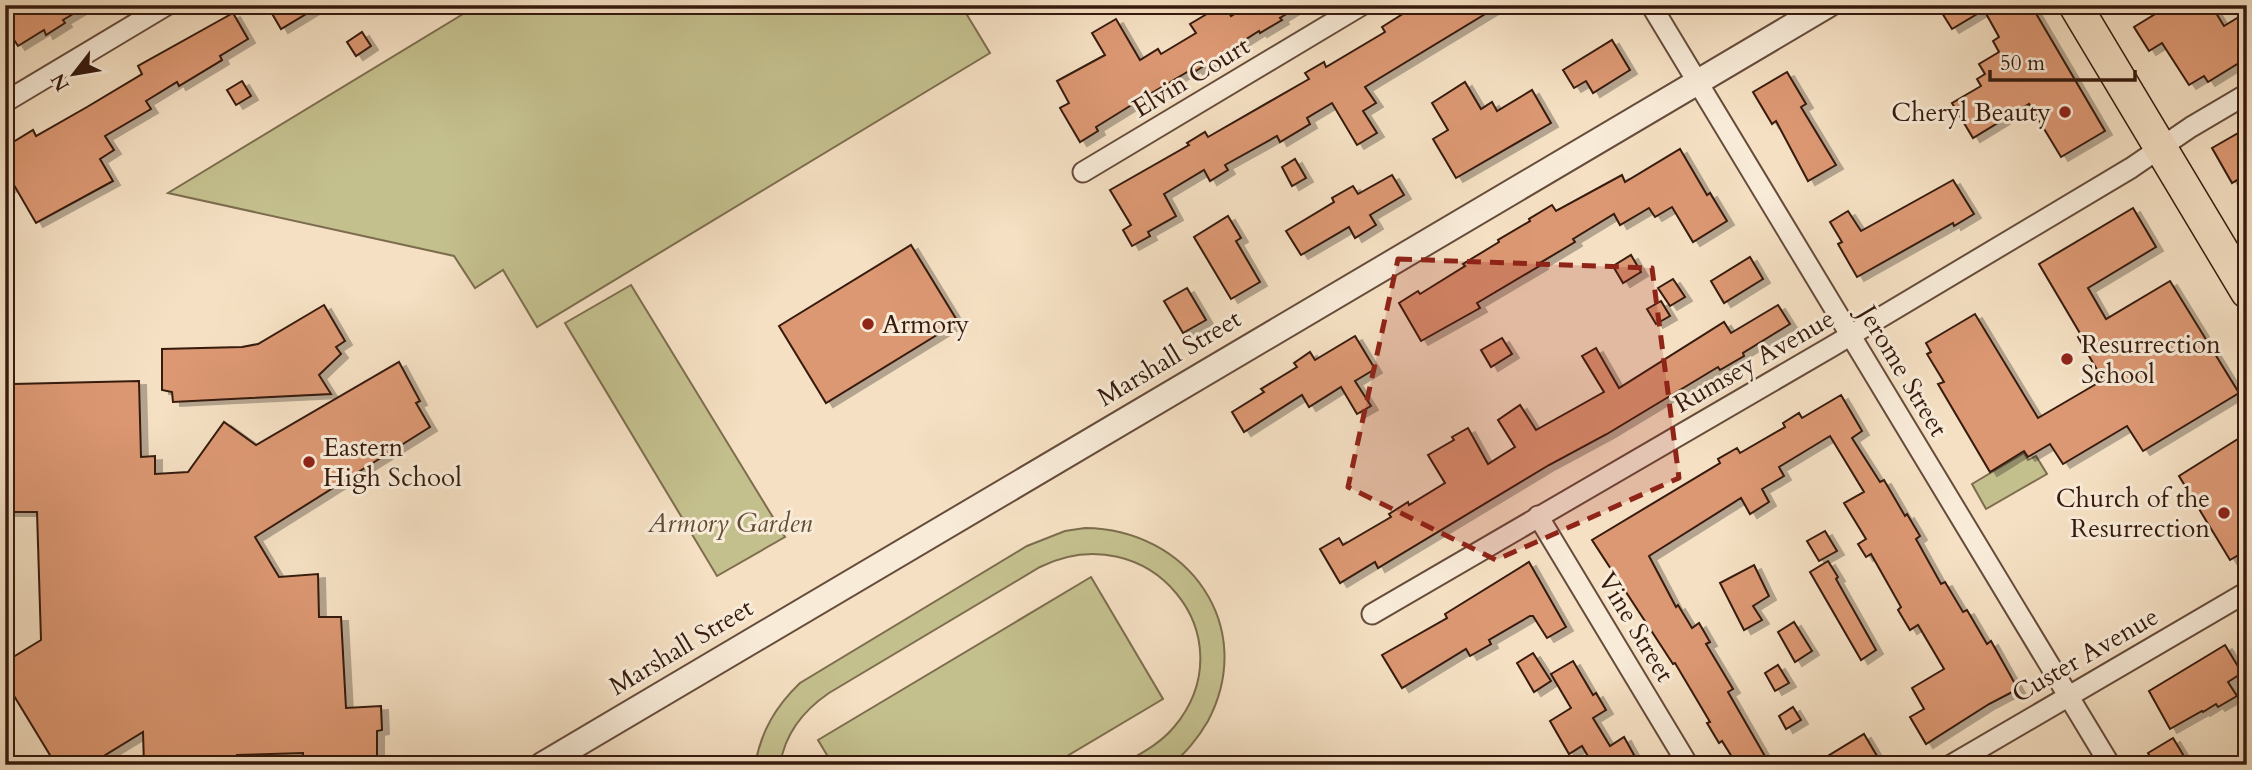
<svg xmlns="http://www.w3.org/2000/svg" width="2252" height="770" font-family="Cardo,serif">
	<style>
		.green { fill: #c4c08e; stroke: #7d6d4e; stroke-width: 2 }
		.building { fill: #dc9873; stroke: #361a0e; stroke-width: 2; filter: url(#shadow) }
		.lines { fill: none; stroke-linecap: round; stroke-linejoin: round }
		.minor-casing { stroke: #664c3b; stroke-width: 23 }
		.tertiary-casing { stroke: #664c3b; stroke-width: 28 }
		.primary-casing { stroke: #361a0e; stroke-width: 35 }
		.minor { stroke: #f8ebd8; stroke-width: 19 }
		.tertiary { stroke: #f8ebd8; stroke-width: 24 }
		.primary { stroke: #f5e0c3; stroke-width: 32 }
		.marked { fill: #8f2418; fill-opacity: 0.2; stroke: #8f2418; stroke-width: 5; stroke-dasharray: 14 9; stroke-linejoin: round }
		.poi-dot { fill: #8f2418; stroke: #f8ebd8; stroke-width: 2.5 }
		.labels { text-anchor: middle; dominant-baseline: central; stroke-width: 6; stroke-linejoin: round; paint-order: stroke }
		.street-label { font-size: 26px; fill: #361a0e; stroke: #f8ebd8 }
		.poi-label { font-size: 26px; fill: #361a0e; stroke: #f8ebd8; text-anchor: start }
		.park-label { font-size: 26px; font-style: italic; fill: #614c34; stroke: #f8ebd8 }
	</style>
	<defs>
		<filter id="shadow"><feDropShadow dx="7" dy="4" stdDeviation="0" flood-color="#0004"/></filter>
	</defs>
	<rect width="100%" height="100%" fill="#f5e0c3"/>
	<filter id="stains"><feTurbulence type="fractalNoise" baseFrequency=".00286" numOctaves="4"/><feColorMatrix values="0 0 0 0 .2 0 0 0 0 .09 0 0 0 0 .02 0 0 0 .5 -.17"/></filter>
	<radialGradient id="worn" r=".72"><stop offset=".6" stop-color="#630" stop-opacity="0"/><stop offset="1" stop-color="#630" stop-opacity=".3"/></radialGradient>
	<g class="green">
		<path d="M478,5H961L990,53L537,327L503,270L475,288L454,256L168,193Z"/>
		<path d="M631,285L785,537L717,576L565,323Z"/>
		<path d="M2024,453L2028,460L2036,456L2047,474L1986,509L1972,484Z"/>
		<path d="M1085,528C1188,529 1258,626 1208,721C1201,733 1183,759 1169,764C1159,768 1133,765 1121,765C1140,754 1160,744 1174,727C1250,636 1148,514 1040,567L829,693C804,710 785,733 780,765H755C761,731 776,706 800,683L1027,546L1065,531Z"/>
		<path d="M1091,577L1163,699L1052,765H833L818,740Z"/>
	</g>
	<g class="building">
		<path d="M18,5H88L63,20L65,23L46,35L44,30L18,46L5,26V13Z"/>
		<path d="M267,5H321L281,29Z"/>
		<path d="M1222,5H1225L1231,16L1249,5H1301L1280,18L1282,20L1260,33L1259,31L1196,71L1194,68L1138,101L1096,127L1098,131L1080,142L1060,108L1069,103L1057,81L1105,55L1092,33L1116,19L1140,60L1158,49L1161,54L1196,33L1190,24Z"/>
		<path d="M1417,5H1500L1365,87L1376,103L1363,111L1377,133L1357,145L1332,103L1307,118L1310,124L1280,142L1277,136L1225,165L1228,170L1210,181L1204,170L1164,194L1176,216L1148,232L1150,236L1132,246L1123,230L1131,225L1110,190L1189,145L1187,143L1205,132L1208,137L1309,79L1305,73L1324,62L1326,67L1385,32L1382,27Z"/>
		<path d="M1937,5H2031L2105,131L2061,157L2029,104L1973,138L1952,103L1981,86L1977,79L1985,74L1979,64L1999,52L1993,41L1999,37L1984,10L1952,29Z"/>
		<path d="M2170,5H2211L2224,26L2247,12V58L2208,82L2204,76L2189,85L2162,43L2149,51L2134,27Z"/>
		<path d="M233,13L248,39L220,56L222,60L179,86L177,82L146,101L151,109L105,136L114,150L100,159L113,181L36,223L14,185L5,190V147L33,130L36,136L87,107L142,74L138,66Z"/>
		<path d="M362,32L371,46L356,56L347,42Z"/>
		<path d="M1612,40L1630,70L1593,93L1586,81L1574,88L1563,70Z"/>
		<path d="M1787,72L1806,104L1801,107L1836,165L1808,181L1776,121L1772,124L1753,92Z"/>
		<path d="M242,81L251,96L236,105L227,90Z"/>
		<path d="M1465,82L1481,109L1492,102L1497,111L1532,90L1551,123L1456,178L1433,139L1448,130L1432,103Z"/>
		<path d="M2247,128V174L2232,183L2212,148Z"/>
		<path d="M1680,149L1707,195L1710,193L1727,221L1693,242L1672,207L1655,217L1649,208L1620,225L1614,214L1573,239L1575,242L1540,263L1541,265L1477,303L1480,308L1421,341L1399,303L1418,291L1420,294L1465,266L1463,264L1499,242L1498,240L1530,221L1529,219L1552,205L1556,211L1622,175L1625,182Z"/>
		<path d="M1295,159L1306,178L1292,186L1282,167Z"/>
		<path d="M1392,175L1404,195L1370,215L1376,225L1355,238L1349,227L1301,255L1286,231L1334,202L1332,198L1353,186L1358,194Z"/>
		<path d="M1953,180L1974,214L1954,226L1953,223L1857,277L1838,244L1842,242L1830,222L1848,211L1861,231Z"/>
		<path d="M2133,208L2156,247L2088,288L2106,319L2170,281L2239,393L2143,451L2127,426L2063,464L2050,444L2028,457L2024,451L1990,472L1938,384L1944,382L1927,354L1931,352L1926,343L1975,314L2038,418L2103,380L2078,337L2081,335L2039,264Z"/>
		<path d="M1228,216L1241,238L1236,241L1260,282L1231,299L1194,237Z"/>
		<path d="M911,245L958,322L826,403L779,326Z"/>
		<path d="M1631,255L1641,272L1623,283L1613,266Z"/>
		<path d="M1750,257L1763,279L1724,303L1711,281Z"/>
		<path d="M1673,279L1685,297L1670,306L1658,288Z"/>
		<path d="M1187,288L1206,320L1183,333L1164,301Z"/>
		<path d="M1661,301L1670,316L1656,324L1647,309Z"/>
		<path d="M324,305L345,341L336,347L341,354L319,375L331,394L173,402L172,392L162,390V349L242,347L258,344Z"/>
		<path d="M1778,305L1790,324L1743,353L1744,356L1720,370L1718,367L1607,434L1549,465L1378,568L1375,562L1340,583L1320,549L1339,538L1343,545L1391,517L1389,514L1408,502L1409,505L1445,483L1428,455L1454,440L1452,437L1468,428L1488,464L1515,447L1498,420L1520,405L1536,430L1604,392L1582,356L1596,348L1619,388L1724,322L1731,333Z"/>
		<path d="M1355,336L1375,369L1355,381L1371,406L1357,414L1341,387L1309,407L1302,395L1244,432L1232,412L1264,392L1261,389L1297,367L1294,363L1310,352L1315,360Z"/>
		<path d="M1502,338L1512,354L1491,367L1481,350Z"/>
		<path d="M399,362L420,401L416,403L430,427L255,537L279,577L318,574L319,617H341L346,708L381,706L382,730L377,731V765H303V753L237,755L238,765H144L143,732L89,765H56L5,681V662L41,640L37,512H9L8,495H14V384L139,381L141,457L155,456V474L188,472L224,422L256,445Z"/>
		<path d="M1841,395L1862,431L1852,438L1880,482L1884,480L1905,516L1907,514L1920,536L1916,539L1941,584L1945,582L1963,612L1967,610L1987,644L1991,641L2018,689L1989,704L1926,744L1910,717L1924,709L1912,688L1944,669L1918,625L1910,630L1898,610L1901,607L1871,554L1866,557L1858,544L1866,539L1844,503L1864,492L1830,436L1779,467L1784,476L1762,489L1769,502L1750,514L1741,498L1649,556L1676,607L1678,605L1692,628L1699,623L1710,642L1706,644L1733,689L1728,692L1770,765H1737L1722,741L1719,743L1707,723L1710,722L1675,663L1673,664L1592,540L1720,463L1718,459L1737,448L1740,453L1785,427L1783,423L1799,413L1802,418Z"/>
		<path d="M2241,437L2247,445V550L2230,560L2179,476Z"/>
		<path d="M1825,531L1837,551L1819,561L1807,541Z"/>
		<path d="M1828,561L1838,577L1836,579L1876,650L1861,660L1810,572Z"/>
		<path d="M1529,562L1566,627L1547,638L1533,616H1530L1489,640L1491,644L1470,656L1466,649L1402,688L1382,655L1447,618L1445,614Z"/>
		<path d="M1754,565L1769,596L1753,606L1762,620L1744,630L1720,583Z"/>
		<path d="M1794,622L1812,651L1795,662L1778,632Z"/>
		<path d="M2225,645L2242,673L2228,682L2237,696L2218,707L2216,704L2203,712L2202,711L2170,729L2149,691Z"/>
		<path d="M1533,653L1551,681L1534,692L1517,663Z"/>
		<path d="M1573,661L1593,695L1596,693L1606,710L1593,718L1610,746L1624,737L1634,755L1618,765H1593L1582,746L1569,754L1550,721L1571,708L1551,674Z"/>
		<path d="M1778,665L1789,683L1775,691L1765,673Z"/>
		<path d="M1793,707L1801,720L1786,729L1779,716Z"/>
		<path d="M1864,734L1877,756L1863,765H1813Z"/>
		<path d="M2173,738L2185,758L2173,765H2155L2148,753Z"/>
	</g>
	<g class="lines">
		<defs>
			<g id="minor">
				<path d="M1651,5L2110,765"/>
				<path d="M5,102L167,5"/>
				<path d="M1083,172L1362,5"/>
				<path d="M1538,516L1688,765"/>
				<path d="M1372,614L1831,347L2131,168L2191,127L2247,94"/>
				<path d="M1951,765L2247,592"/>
			</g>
			<path id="tertiary" d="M542,765L1828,5"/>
			<path id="primary" d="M2075,5L2247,292"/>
		</defs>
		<use href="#minor" class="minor-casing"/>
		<use href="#tertiary" class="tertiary-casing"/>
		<use href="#primary" class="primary-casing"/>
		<use href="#minor" class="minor"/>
		<use href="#tertiary" class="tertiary"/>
		<use href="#primary" class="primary"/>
	</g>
	<path class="marked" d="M1398,259L1652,268L1679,478L1496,560L1348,487Z"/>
	<g class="poi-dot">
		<circle cx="2065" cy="112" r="7"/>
		<circle cx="868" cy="324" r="7"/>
		<circle cx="2067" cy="359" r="7"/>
		<circle cx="309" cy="462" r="7"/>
		<circle cx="2224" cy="513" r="7"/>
	</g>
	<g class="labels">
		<g class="street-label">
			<text transform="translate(1191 77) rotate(-31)">Elvin Court</text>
			<text transform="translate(1169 358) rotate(-31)">Marshall Street</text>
			<text transform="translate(1754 361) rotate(-30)">Rumsey Avenue</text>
			<text transform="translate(1903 371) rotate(59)">Jerome Street</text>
			<text transform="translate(1636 627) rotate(59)">Vine Street</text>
			<text transform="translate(681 647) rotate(-31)">Marshall Street</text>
			<text transform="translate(2085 655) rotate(-30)">Custer Avenue</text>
		</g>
		<g class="poi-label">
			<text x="2051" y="112" text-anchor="end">Cheryl Beauty</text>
			<text x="882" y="324">Armory</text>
			<text x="2081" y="344">Resurrection<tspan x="2081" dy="30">School</tspan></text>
			<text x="323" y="447">Eastern<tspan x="323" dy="30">High School</tspan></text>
			<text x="2210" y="498" text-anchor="end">Church of the<tspan x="2210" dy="30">Resurrection</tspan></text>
		</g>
		<g class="park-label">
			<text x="730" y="523">Armory Garden</text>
		</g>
	</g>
	<rect width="2252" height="770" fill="none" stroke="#f5e0c3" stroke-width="28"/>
	<rect x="7" y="7" width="2238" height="756" fill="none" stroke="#361a0e" stroke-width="3.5"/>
	<rect x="14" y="14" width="2224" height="742" fill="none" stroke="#361a0e" stroke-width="2"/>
	<g transform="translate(74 74) rotate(239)" stroke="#f8ebd8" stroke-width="5" paint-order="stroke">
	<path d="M0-5L12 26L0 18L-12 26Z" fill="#361a0e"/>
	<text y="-10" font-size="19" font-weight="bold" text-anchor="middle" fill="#361a0e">N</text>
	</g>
	<path d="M1990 70v10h145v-10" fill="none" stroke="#361a0e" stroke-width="3.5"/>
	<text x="2000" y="70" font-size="21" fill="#361a0e" stroke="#f8ebd8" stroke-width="5" paint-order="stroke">50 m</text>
	<rect width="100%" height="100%" filter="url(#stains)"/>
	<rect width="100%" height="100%" fill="url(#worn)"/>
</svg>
